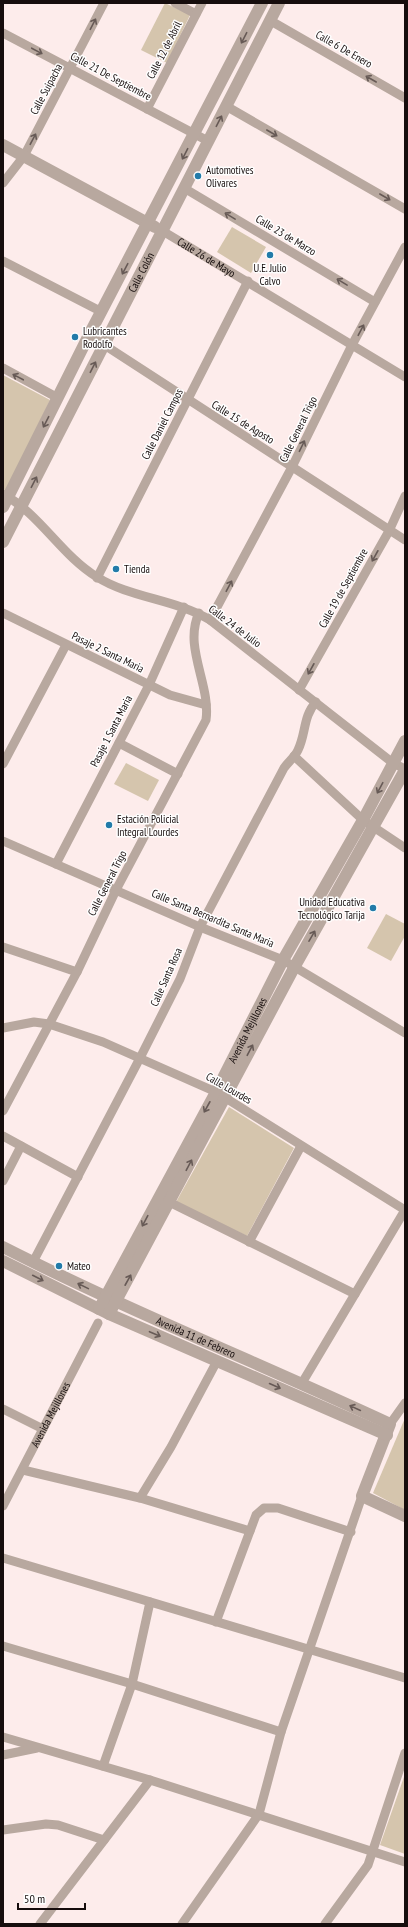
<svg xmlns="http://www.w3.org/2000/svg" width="408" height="1927" font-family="'PT Sans Narrow',sans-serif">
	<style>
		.green { fill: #d5c5ad }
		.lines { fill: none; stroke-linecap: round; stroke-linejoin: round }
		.minor { stroke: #b8a89f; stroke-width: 9 }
		.tertiary { stroke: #b8a89f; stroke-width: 12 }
		.oneway { stroke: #675a56 }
		.poi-dot { fill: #227ba9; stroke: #fefefe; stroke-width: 1.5 }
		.labels { text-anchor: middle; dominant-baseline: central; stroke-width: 3; stroke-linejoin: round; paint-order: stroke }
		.street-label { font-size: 11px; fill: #160d0d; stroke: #fefefe }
		.poi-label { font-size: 11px; fill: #160d0d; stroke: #fefefe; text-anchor: start }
	</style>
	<rect width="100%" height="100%" fill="#fdeceb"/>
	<g class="green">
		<path d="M165,3L190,15L167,63L141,50Z"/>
		<path d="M232,227L266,247L251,273L217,252Z"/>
		<path d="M3,375L50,400L7,491L3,489Z"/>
		<path d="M126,763L159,780L148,801L114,784Z"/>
		<path d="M386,914L405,924V936L391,961L367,948Z"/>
		<path d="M229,1107L294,1148L247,1236L176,1202Z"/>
		<path d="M405,1418V1510L373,1493Z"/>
		<path d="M405,1774V1854L380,1845Z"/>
	</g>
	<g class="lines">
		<g class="minor">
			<path d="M175,3L196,14"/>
			<path d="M271,21L405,98"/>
			<path d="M3,33L208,141"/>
			<path d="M226,106L405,209"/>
			<path d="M147,109L202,3"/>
			<path d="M3,183L24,156L104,3"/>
			<path d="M184,188L375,302"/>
			<path id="s1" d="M161,230L405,377"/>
			<path d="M3,261L102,312"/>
			<path d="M89,335L405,540"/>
			<path d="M3,368L58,398"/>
			<path d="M3,494C40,514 61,555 97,577C130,598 175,599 210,620L393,763L405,769"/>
			<path d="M97,578L248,281"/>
			<path d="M3,613L170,695L206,705"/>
			<path d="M210,620L292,467L352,345L405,247"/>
			<path d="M299,690L389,531L405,496"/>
			<path d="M119,743L178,774"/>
			<path d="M294,756L363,820L405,848"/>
			<path d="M3,764L66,645"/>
			<path d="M3,841L200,927L283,960L405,1033"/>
			<path d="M56,864L149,685L184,607"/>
			<path d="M3,947L77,972"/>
			<path d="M3,1028L34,1022L49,1024L103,1042L216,1092L405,1210"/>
			<path d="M3,1111L77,972L116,890L206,720C211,685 183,647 199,613"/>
			<path d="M3,1136L78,1177"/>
			<path d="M3,1181L21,1146"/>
			<path d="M165,1200L355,1294"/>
			<path d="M249,1242L301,1146"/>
			<path d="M33,1262L140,1058L180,979L200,927L284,768C288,762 295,757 298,750C306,734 303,716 316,702"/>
			<path d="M302,1383L405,1210"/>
			<path d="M3,1409L43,1429"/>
			<path d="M390,1424L405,1403"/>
			<path d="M23,1470L140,1498L250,1531"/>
			<path d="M140,1498L171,1447L217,1361"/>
			<path id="s2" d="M3,1506L98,1323"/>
			<path d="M3,1558L405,1678"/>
			<path d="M216,1622L256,1515L264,1508H278L351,1532"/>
			<path d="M3,1646L132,1684L281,1732"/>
			<path d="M3,1737L150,1780L405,1862"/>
			<path d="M3,1755L37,1748"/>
			<path d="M103,1766L132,1684L150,1602"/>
			<path d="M3,1830L46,1824L58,1825L104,1840"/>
			<path d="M40,1924L150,1780"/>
			<path d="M182,1924L259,1814L281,1732L362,1496"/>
			<path d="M325,1924L368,1865L405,1753"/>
		</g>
		<g class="tertiary">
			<path d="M3,145L155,227"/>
			<path d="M3,507L89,335L262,3"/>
			<path id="s3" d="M3,542L279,3"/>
			<path id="s4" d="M3,1247C129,1311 261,1364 390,1424L362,1496L405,1516"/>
			<path d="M3,1261L109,1314L387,1435"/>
			<path id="s5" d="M99,1309L216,1092L283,960L363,820L405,741"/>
			<path d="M109,1314L295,966L405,770"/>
		</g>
	</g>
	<defs><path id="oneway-shaft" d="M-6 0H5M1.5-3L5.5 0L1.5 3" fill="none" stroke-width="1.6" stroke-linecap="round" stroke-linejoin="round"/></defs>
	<g class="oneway">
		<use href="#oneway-shaft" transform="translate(93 24) rotate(-63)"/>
		<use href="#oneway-shaft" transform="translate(244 38) rotate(117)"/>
		<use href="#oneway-shaft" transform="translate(37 51) rotate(28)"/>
		<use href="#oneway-shaft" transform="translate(371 79) rotate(-150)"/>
		<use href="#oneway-shaft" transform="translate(219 121) rotate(-63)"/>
		<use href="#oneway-shaft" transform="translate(272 133) rotate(30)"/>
		<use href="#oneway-shaft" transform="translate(33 139) rotate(-62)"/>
		<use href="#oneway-shaft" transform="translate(185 154) rotate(117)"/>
		<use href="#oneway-shaft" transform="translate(385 197) rotate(30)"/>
		<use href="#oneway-shaft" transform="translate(230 216) rotate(-149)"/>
		<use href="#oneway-shaft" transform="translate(125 269) rotate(118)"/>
		<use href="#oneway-shaft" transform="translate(342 282) rotate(-149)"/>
		<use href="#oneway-shaft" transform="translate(361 330) rotate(-62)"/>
		<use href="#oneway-shaft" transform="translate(93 367) rotate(-63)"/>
		<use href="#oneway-shaft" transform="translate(18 377) rotate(-152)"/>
		<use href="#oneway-shaft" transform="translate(46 422) rotate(117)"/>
		<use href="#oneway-shaft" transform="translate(302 446) rotate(-64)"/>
		<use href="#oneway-shaft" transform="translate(34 482) rotate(-63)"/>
		<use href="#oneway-shaft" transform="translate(375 556) rotate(119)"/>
		<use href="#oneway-shaft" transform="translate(229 586) rotate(-62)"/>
		<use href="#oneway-shaft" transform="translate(311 669) rotate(119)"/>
		<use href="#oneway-shaft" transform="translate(380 788) rotate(118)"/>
		<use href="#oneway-shaft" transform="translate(312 936) rotate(-60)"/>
		<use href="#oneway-shaft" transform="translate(250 1050) rotate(-62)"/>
		<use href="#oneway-shaft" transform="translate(207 1107) rotate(119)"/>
		<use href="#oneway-shaft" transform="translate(189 1165) rotate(-62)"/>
		<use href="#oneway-shaft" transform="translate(145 1221) rotate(118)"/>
		<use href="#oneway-shaft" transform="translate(38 1278) rotate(27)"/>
		<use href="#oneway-shaft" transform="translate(128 1280) rotate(-61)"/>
		<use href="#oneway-shaft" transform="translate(83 1286) rotate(-154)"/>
		<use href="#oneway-shaft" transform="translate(155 1334) rotate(23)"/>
		<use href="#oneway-shaft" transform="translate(275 1386) rotate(24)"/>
		<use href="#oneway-shaft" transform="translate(355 1408) rotate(-155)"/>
	</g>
	<g class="poi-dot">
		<circle cx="198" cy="176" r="4"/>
		<circle cx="270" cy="255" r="4"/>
		<circle cx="75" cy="337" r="4"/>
		<circle cx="116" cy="569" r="4"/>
		<circle cx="109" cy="825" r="4"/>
		<circle cx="373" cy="908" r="4"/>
		<circle cx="59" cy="1266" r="4"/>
	</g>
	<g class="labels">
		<g class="street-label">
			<text transform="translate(344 49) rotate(30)">Calle 6 De Enero</text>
			<text transform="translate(164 50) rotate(-63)">Calle 12 de Abril</text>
			<text transform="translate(111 76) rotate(28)">Calle 21 De Septiembre</text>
			<text transform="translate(46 89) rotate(-62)">Calle Suipacha</text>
			<text transform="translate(286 235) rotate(31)">Calle 23 de Marzo</text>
			<text stroke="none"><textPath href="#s1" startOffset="53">Calle 26 de Mayo</textPath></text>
			<text stroke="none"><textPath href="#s3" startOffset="303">Calle Colón</textPath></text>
			<text transform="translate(243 422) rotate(32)">Calle 15 de Agosto</text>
			<text transform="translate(162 424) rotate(-63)">Calle Daniel Campos</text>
			<text transform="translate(298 429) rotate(-64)">Calle General Trigo</text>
			<text transform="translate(343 588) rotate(-61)">Calle 19 de Septiembre</text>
			<text transform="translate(235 626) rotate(37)">Calle 24 de Julio</text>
			<text transform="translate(108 652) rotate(26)">Pasaje 2 Santa Maria</text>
			<text transform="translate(111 731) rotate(-63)">Pasaje 1 Santa Maria</text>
			<text transform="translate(107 883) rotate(-63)">Calle General Trigo</text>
			<text transform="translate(213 918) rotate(23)">Calle Santa Bernardita Santa Maria</text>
			<text transform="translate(166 977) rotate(-66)">Calle Santa Rosa</text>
			<text stroke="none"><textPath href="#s5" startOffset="316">Avenida Mejillones</textPath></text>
			<text transform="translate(229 1088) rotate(30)">Calle Lourdes</text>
			<text stroke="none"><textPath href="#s4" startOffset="213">Avenida 11 de Febrero</textPath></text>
			<text stroke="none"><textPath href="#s2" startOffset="103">Avenida Mejillones</textPath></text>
		</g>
		<g class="poi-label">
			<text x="206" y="170">Automotives<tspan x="206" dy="13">Olivares</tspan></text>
			<text x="270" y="268" text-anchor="middle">U.E. Julio<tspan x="270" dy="13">Calvo</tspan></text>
			<text x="83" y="331">Lubricantes<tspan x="83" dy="13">Rodolfo</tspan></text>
			<text x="124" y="569">Tienda</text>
			<text x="117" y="819">Estación Policial<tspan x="117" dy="13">Integral Lourdes</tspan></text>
			<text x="365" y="902" text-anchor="end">Unidad Educativa<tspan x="365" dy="13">Tecnológico Tarija</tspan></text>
			<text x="67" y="1266">Mateo</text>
		</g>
	</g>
	<rect width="408" height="1927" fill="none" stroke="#160d0d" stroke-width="8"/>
	<path d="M18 1903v6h67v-6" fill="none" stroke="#160d0d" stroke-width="2"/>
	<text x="24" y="1903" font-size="12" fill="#160d0d" stroke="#fefefe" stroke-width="3" paint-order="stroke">50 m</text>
</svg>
